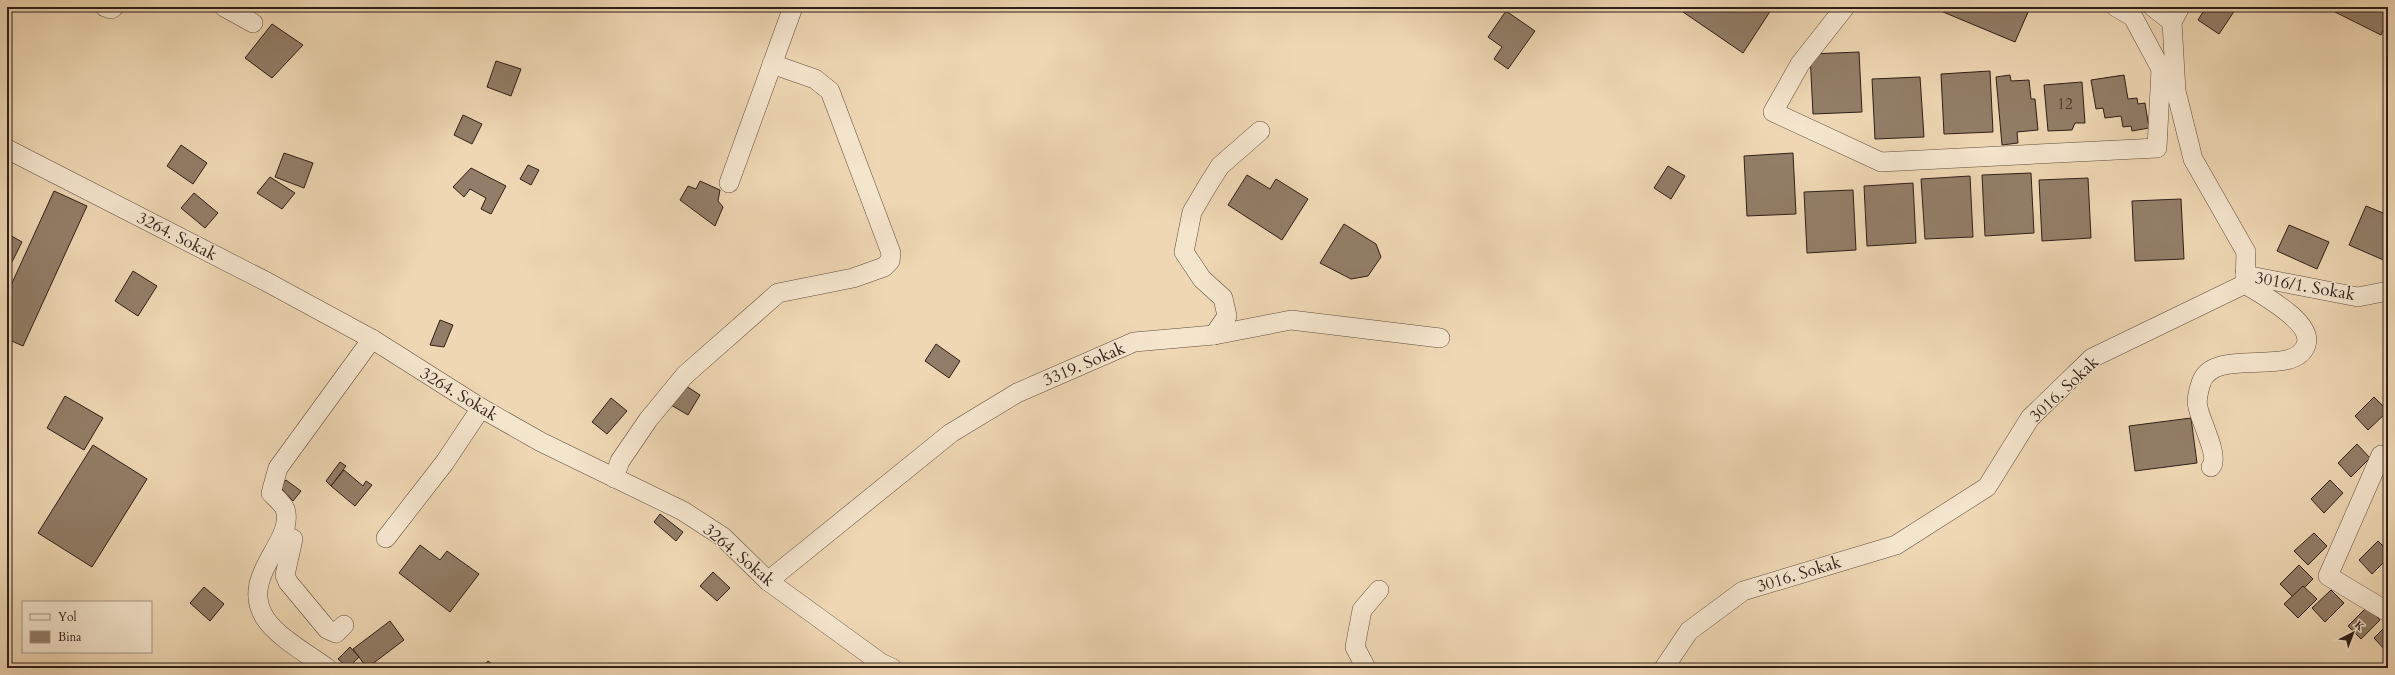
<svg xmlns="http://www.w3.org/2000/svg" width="2395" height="675" font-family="Cardo,serif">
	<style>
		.building { fill: #927e68; stroke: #2f1e18 }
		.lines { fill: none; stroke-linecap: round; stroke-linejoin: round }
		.minor-casing { stroke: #5f4c3e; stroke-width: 20 }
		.minor { stroke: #f4e5cd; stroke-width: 19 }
		.labels { text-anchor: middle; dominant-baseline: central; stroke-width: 3; stroke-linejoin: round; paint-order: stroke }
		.number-label { font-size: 15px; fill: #48362c }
		.street-label { font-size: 17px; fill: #2f1e18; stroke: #f4e5cd }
	</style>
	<rect width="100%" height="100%" fill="#eed7b2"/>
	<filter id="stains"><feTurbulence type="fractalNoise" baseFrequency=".005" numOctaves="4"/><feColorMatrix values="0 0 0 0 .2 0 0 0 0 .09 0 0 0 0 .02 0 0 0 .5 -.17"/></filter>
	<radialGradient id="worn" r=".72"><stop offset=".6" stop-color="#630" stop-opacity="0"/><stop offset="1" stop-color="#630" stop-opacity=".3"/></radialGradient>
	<g class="building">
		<path d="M1686,7H1773L1743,53L1683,12Z"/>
		<path d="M1937,7H2021L2029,10L2015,42L1936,9Z"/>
		<path d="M2206,7H2237L2219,34L2198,20Z"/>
		<path d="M2325,7H2388V20L2381,35Z"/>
		<path d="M1506,11L1535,31L1508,69L1494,59L1502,47L1488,37Z"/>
		<path d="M272,24L303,45L272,78L245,58Z"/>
		<path d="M1859,52L1862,112L1813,114L1810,54Z"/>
		<path d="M496,61L521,69L511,96L487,87Z"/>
		<path d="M1990,71L1993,132L1944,134L1941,74Z"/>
		<path d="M2010,75L2011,81L2029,80L2031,99H2035L2038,130L2017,132L2018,143L2002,145L1996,77Z"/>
		<path d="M2124,75L2128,99L2137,98L2138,104L2145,103L2149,128L2132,131L2131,126L2123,127L2121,116L2105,118L2103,108L2096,109L2091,80Z"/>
		<path d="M1920,77L1924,137L1875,139L1872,79Z"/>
		<path d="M2082,82L2085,123H2075L2072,130L2048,131L2044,85Z"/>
		<path d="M463,115L482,124L472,144L454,135Z"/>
		<path d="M181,145L207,163L193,184L167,166Z"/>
		<path d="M284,153L313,163L304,188L275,177Z"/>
		<path d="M1793,153L1796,214L1747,216L1744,156Z"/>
		<path d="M528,165L539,170L531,185L520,179Z"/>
		<path d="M1668,166L1685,176L1671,199L1654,188Z"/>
		<path d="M471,168L506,186L491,214L481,209L486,198L470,189L464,197L453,187Z"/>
		<path d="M2031,173L2034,233L1985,236L1982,175Z"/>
		<path d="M1247,175L1270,189L1276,179L1308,199L1282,240L1228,205Z"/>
		<path d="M1970,176L1973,237L1925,239L1921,179Z"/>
		<path d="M270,177L295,193L282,209L257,193Z"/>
		<path d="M2088,178L2091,238L2042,241L2039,180Z"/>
		<path d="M700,181L720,190L718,201L723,207L715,226L680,200L688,186L696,189Z"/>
		<path d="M1913,183L1916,243L1867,246L1864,186Z"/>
		<path d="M1853,190L1856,250L1807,253L1804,192Z"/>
		<path d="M54,191L87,206L23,346L7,339V294Z"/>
		<path d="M194,193L218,213L205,228L181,208Z"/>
		<path d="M2181,199L2184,259L2135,261L2132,201Z"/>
		<path d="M2366,206L2388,215V262L2349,245Z"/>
		<path d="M1344,224L1376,244L1381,257L1368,276L1351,279L1320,263Z"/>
		<path d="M2289,225L2329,242L2317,269L2277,251Z"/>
		<path d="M8,234L22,242L12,262L7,260Z"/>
		<path d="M133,271L157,286L138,316L115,301Z"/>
		<path d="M440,320L453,325L444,347L430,345Z"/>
		<path d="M936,344L960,361L949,378L925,361Z"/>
		<path d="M683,384L700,395L688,415L671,405Z"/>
		<path d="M65,396L103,418L84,450L47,428Z"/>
		<path d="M2374,397L2388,411L2368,430L2355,416Z"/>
		<path d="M611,398L627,411L607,434L592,422Z"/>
		<path d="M2191,418L2197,463L2135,471L2129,426Z"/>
		<path d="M2357,444L2370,458L2351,477L2338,463Z"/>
		<path d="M93,445L147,479L92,567L38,533Z"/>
		<path d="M340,462L346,466L331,486L326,481Z"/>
		<path d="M344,470L363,486L366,481L372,485L355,506L331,486Z"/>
		<path d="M286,480L301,491L293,501L279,486Z"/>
		<path d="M2330,480L2343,493L2324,513L2311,499Z"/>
		<path d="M660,514L683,532L676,541L654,522Z"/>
		<path d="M2314,533L2327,546L2308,565L2294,551Z"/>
		<path d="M2378,541L2388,551V558L2372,574L2359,560Z"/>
		<path d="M420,545L440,560L447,551L479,574L450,612L399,573Z"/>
		<path d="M2299,565L2313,579L2294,598L2280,584Z"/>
		<path d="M713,572L730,588L717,601L700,586Z"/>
		<path d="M2303,586L2317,599L2298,618L2284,604Z"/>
		<path d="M204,587L224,604L210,621L190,603Z"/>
		<path d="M2331,590L2344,603L2325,622L2312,608Z"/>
		<path d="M2367,607L2380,620L2361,639L2348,626Z"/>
		<path d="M390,621L404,640L367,668L353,649Z"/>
		<path d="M2388,624V651L2387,652L2374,638Z"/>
		<path d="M350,647L359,657L348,668L338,659Z"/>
		<path d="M488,661L497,668H482Z"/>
	</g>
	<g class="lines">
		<defs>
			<g id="minor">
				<path d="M105,7L111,9L114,7"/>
				<path d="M224,7L253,23"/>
				<path d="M1845,7L1800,64L1773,112L1881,162L2157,148L2161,69L2133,17L2116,7"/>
				<path d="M2153,7L2172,22"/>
				<path d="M7,149L267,282L372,339L481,408L541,442L683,511L723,537L768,581L881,663L892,668"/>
				<path d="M729,183L793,7"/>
				<path d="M2245,275L2358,297L2388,291"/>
				<path d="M1214,335L1291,320L1440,338"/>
				<path d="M2388,458L2381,455L2328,576L2388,612"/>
				<path d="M2211,467C2220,456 2200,421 2198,407C2196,401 2199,389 2201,383C2213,345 2294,379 2306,345C2314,322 2262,295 2245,284"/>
				<path d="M614,478L620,461L648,420L685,375L778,293L853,278L884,267L890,261L891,253L830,91L815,79L772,64"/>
				<path d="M283,534L293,539L285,575L288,582L327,629L336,633L344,625"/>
				<path d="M386,538L445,462L481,408"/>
				<path d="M768,581L951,433L1017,393L1134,342L1214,335L1227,316L1223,298L1202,279L1184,252L1192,212L1208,185L1220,166L1260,131"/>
				<path d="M327,668C309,655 277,637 265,618C238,575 296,542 285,509C283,504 275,497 271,493L278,468L372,339"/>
				<path d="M1366,668L1355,647L1362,610L1379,590"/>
				<path d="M1664,668L1689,631L1743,591L1896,545L1987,487L2030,418L2092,358L2245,284L2246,252L2193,159L2176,91L2172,22L2180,7"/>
			</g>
		</defs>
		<use href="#minor" class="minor-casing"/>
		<use href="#minor" class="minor"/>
	</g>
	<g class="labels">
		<g class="number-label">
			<text x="2065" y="104">12</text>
		</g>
		<g class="street-label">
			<text transform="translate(177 236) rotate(27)">3264. Sokak</text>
			<text transform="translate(2305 286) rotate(10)">3016/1. Sokak</text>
			<text transform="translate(1084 364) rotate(-23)">3319. Sokak</text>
			<text transform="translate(2064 389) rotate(-43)">3016. Sokak</text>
			<text transform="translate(459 394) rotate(31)">3264. Sokak</text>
			<text transform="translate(739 555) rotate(40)">3264. Sokak</text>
			<text transform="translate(1799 574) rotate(-17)">3016. Sokak</text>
		</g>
	</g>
	<rect width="2395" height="675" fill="none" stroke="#eed7b2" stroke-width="24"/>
	<rect x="8" y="8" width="2379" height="659" fill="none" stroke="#2f1e18" stroke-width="2"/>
	<rect x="12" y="12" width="2371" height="651" fill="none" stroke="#2f1e18"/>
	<rect x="22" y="601" width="130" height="52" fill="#f4e5cd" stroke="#a59585"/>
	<rect x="30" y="614" width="20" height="6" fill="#f4e5cd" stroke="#a59585"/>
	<text x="58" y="621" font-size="12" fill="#2f1e18">Yol</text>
	<rect x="30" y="631" width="20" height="12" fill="#927e68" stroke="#a59585"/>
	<text x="58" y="641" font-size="12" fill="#2f1e18">Bina</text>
	<g transform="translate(2353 633) rotate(42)" stroke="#f4e5cd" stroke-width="3" paint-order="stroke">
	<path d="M0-3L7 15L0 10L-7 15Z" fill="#2f1e18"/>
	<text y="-6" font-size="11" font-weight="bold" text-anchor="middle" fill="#2f1e18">K</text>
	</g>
	<rect width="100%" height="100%" filter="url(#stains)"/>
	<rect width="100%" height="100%" fill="url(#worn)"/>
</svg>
